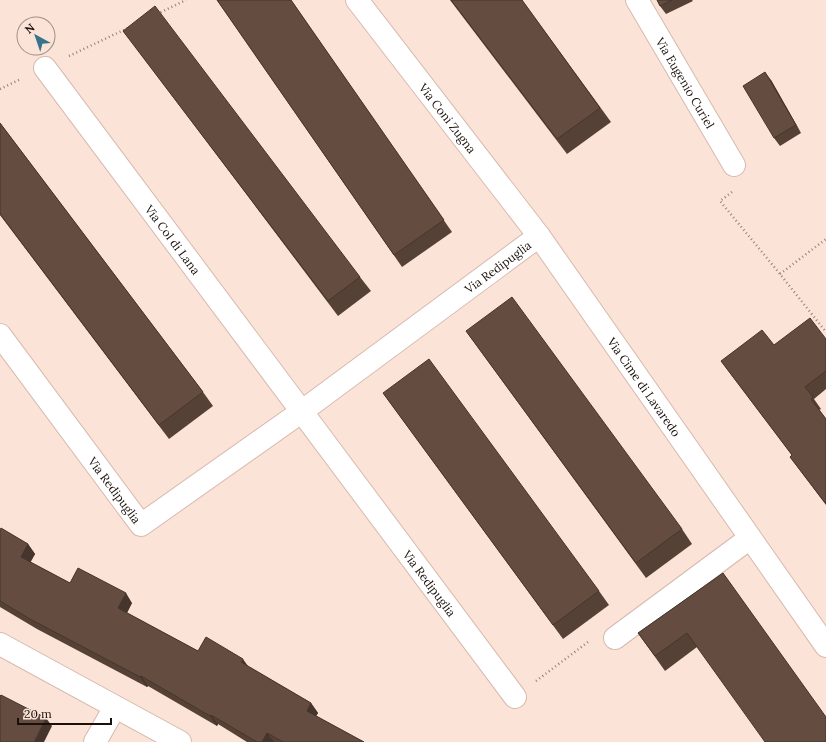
<svg xmlns="http://www.w3.org/2000/svg" width="826" height="742" font-family="Lora,serif">
	<style>
		.lines { fill: none; stroke-linecap: round; stroke-linejoin: round }
		.minor-casing { stroke: #d7baad; stroke-width: 24 }
		.path { stroke: #94837a; stroke-width: 2.5; stroke-dasharray: 1 3; stroke-linecap: butt }
		.minor { stroke: #fff; stroke-width: 22 }
		.wall { fill: #564137 }
		.shaded-wall { fill: #46352d }
		.building { fill: #644c40; stroke: #46352d }
		.labels { text-anchor: middle; dominant-baseline: central; stroke-width: 4; stroke-linejoin: round; paint-order: stroke }
		.street-label { font-size: 12px; fill: #19100b; stroke: #fbe3d8 }
	</style>
	<rect width="100%" height="100%" fill="#fbe3d8"/>
	<g class="lines">
		<defs>
			<g id="minor">
				<path id="s1" d="M357,0L539,236L826,646"/>
				<path id="s2" d="M637,0L734,165"/>
				<path id="s3" d="M45,68L515,697"/>
				<path id="s4" d="M0,335L141,525L301,412L539,236"/>
				<path d="M615,638L750,538"/>
				<path d="M0,644L180,742"/>
				<path d="M95,742L115,707"/>
			</g>
		</defs>
		<use href="#minor" class="minor-casing"/>
		<g class="path">
			<path d="M157,14L186,0"/>
			<path d="M69,56L128,28"/>
			<path d="M0,89L21,79"/>
			<path d="M732,192L720,201L780,274L826,332"/>
			<path d="M780,274L826,239"/>
			<path d="M536,681L588,642"/>
		</g>
		<use href="#minor" class="minor"/>
	</g>
	<g class="wall">
		<path d="M217,0H291L452,232L402,267Z"/>
		<path d="M450,0H522L611,122L567,154Z"/>
		<path d="M657,0H692L693,1L666,14L660,6Z"/>
		<path d="M123,31L360,277L371,291L338,316L134,45Z"/>
		<path d="M771,80L801,133L780,146L774,138Z"/>
		<path d="M0,123L203,392L213,406L169,439L0,215Z"/>
		<path d="M466,331L682,529L692,544L646,578Z"/>
		<path d="M826,339V389L814,399L821,409L819,410L826,419V505L790,457L792,455L721,361L774,345Z"/>
		<path d="M383,393L599,591L609,605L563,639Z"/>
		<path d="M0,530L28,544L35,554L30,562L70,583L132,603L127,613L198,651L249,667L311,703L318,713L316,716L364,742H247L218,724L217,726L148,686L147,687L37,629L0,607Z"/>
		<path d="M723,573L697,647L665,671L638,633Z"/>
	</g>
	<g class="shaded-wall">
		<path d="M765,72L771,80L801,133L796,125Z"/>
		<path d="M28,544L35,554L28,567L21,557Z"/>
		<path d="M126,593L132,603L124,618L118,608Z"/>
		<path d="M243,659L250,669L241,662Z"/>
		<path d="M141,676L148,686L147,687L140,677Z"/>
		<path d="M311,703L318,713L313,721L307,711Z"/>
		<path d="M211,715L218,724L217,726L210,716Z"/>
		<path d="M46,718L52,726L44,742H34Z"/>
		<path d="M267,733L274,742H262Z"/>
	</g>
	<g class="building">
		<path d="M217,0H291L444,220L394,255Z"/>
		<path d="M451,0H522L600,108L557,139Z"/>
		<path d="M657,0H672L660,6Z"/>
		<path d="M155,6L360,277L328,301L123,31Z"/>
		<path d="M765,72L796,125L774,138L743,86Z"/>
		<path d="M0,123L203,392L159,425L0,214Z"/>
		<path d="M512,297L682,529L636,563L466,331Z"/>
		<path d="M810,318L826,339V371L805,387L813,397L811,399L826,419V504L790,457L792,455L721,361L762,330L774,345Z"/>
		<path d="M429,359L599,591L553,625L383,393Z"/>
		<path d="M1,528L28,544L21,557L70,583L78,568L126,593L118,608L198,651L206,637L243,659L241,662L311,703L307,711L364,742H283L267,733L262,742H257L211,715L210,716L141,676L140,677L30,619L0,601V530Z"/>
		<path d="M723,573L826,717V742H765L687,633L655,656L638,633Z"/>
		<path d="M1,695L46,718L34,742H0V696Z"/>
	</g>
	<g class="labels">
		<g class="street-label">
			<text stroke="none"><textPath href="#s2" startOffset="96">Via Eugenio Curiel</textPath></text>
			<text stroke="none"><textPath href="#s1" startOffset="149">Via Coni Zugna</textPath></text>
			<text stroke="none"><textPath href="#s3" startOffset="214">Via Col di Lana</textPath></text>
			<text stroke="none"><textPath href="#s4" startOffset="677">Via Redipuglia</textPath></text>
			<text stroke="none"><textPath href="#s1" startOffset="482">Via Cime di Lavaredo</textPath></text>
			<text stroke="none"><textPath href="#s4" startOffset="193">Via Redipuglia</textPath></text>
			<text stroke="none"><textPath href="#s3" startOffset="643">Via Redipuglia</textPath></text>
		</g>
	</g>
	<g transform="translate(36 36) rotate(320)"><circle r="19" fill="#fbe3d8" stroke="#a18f86"/>
	<path d="M0-3L7 15L0 10L-7 15Z" fill="#38738b"/>
	<text y="-6" font-size="11" font-weight="bold" text-anchor="middle" fill="#19100b">N</text>
	</g>
	<path d="M18 718v6h93v-6" fill="none" stroke="#19100b" stroke-width="2"/>
	<text x="24" y="718" font-size="12" fill="#19100b" stroke="#fbe3d8" stroke-width="3" paint-order="stroke">20 m</text>
</svg>
